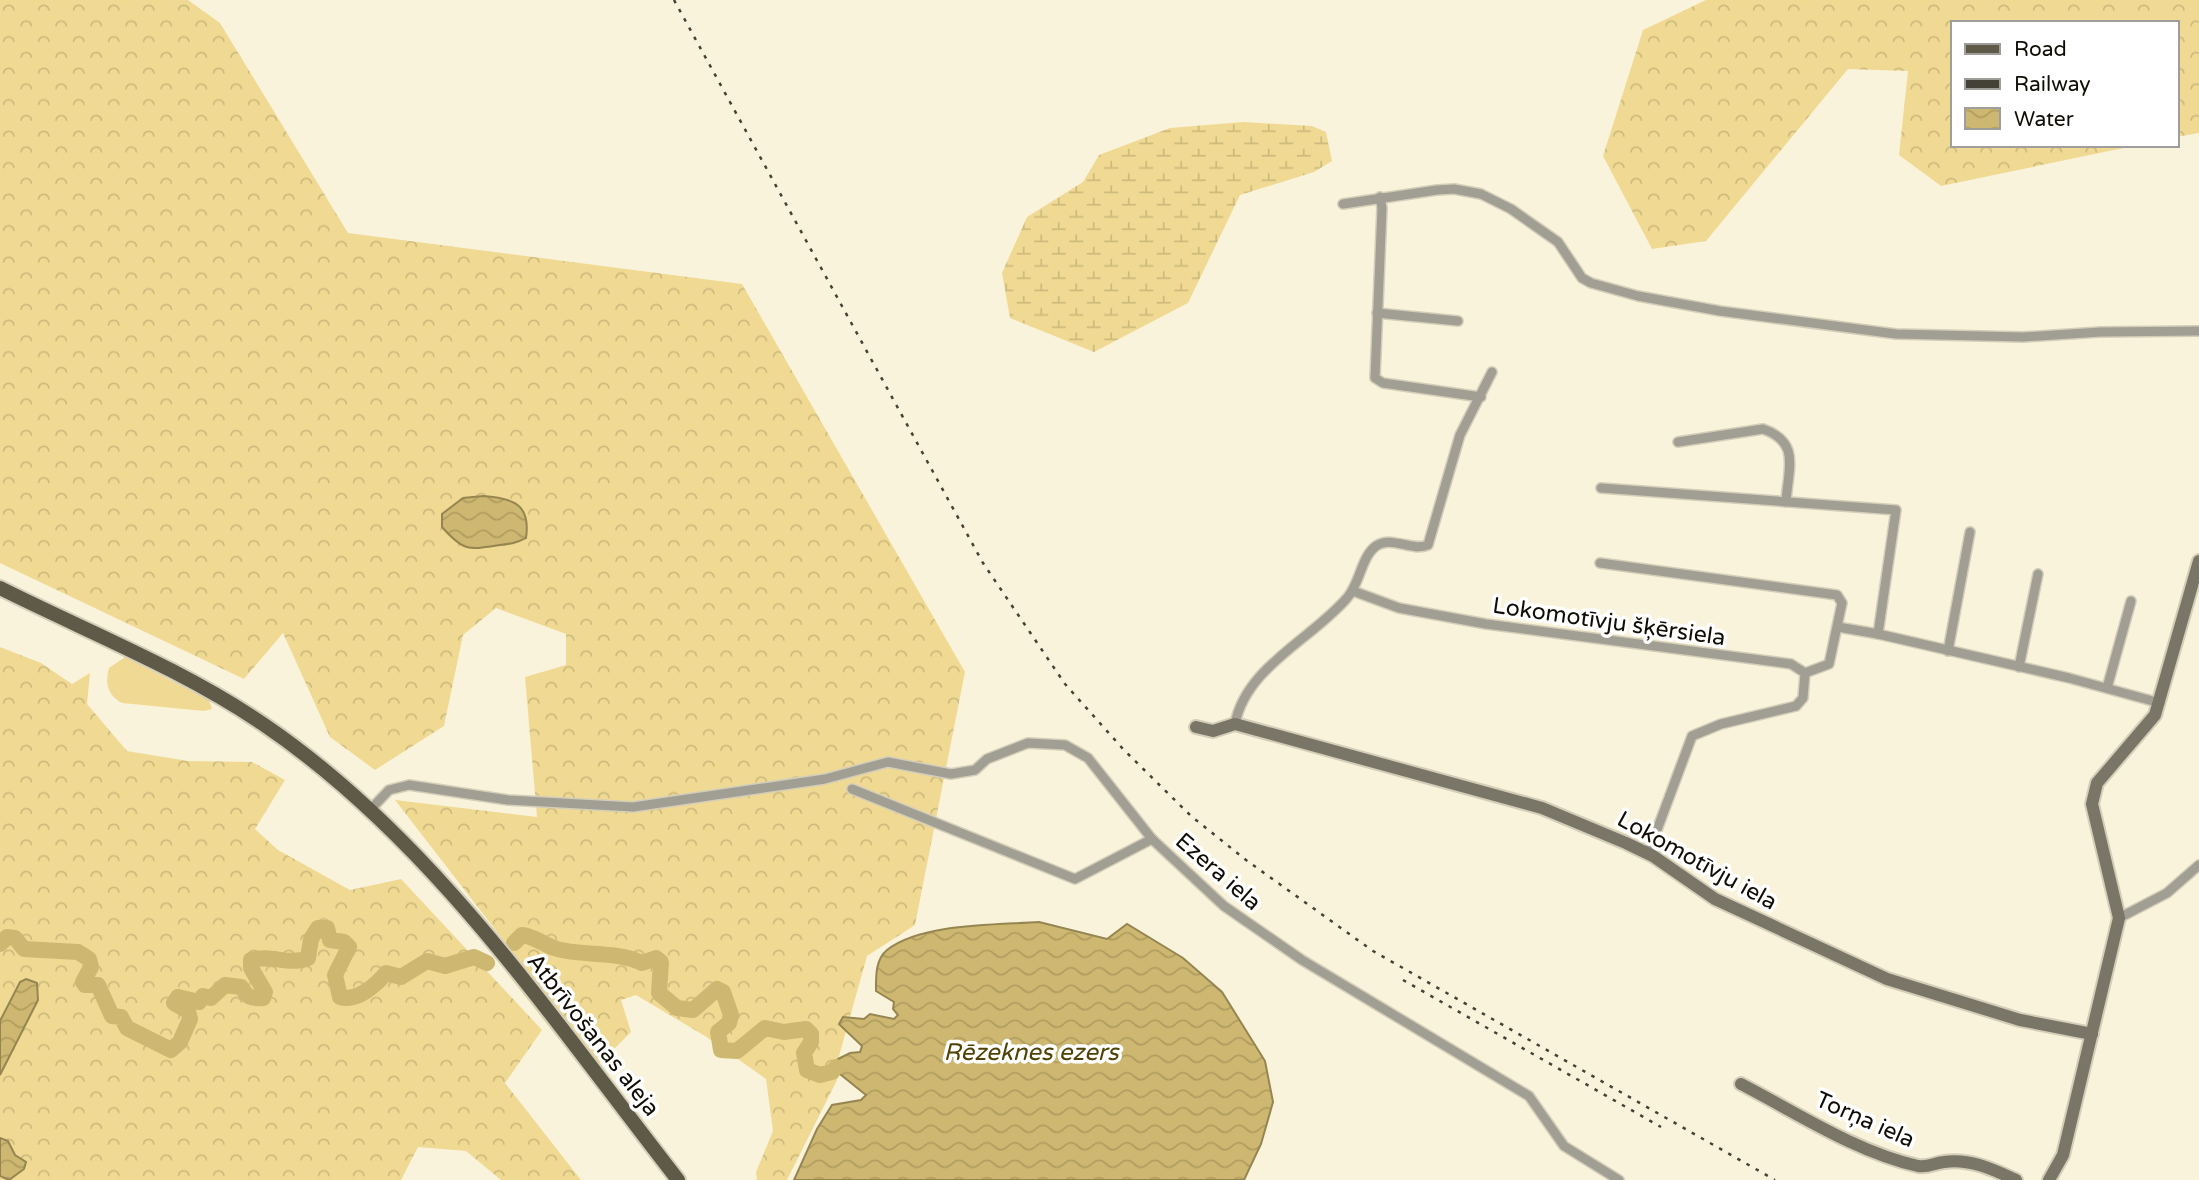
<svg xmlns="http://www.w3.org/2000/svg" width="2199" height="1180" font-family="'Varela Round',sans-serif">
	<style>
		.grass { fill: #f0da93 }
		.forest { fill: url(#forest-crowns) }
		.wetland { fill: url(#wetland-marsh) }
		.water { fill: url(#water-waves); stroke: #958551; stroke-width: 2 }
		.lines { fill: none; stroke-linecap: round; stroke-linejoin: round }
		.river { stroke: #ceb871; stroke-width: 16 }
		.street-casing { stroke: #d4ceb9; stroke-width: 12 }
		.secondary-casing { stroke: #d4ceb9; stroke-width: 16 }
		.primary-casing { stroke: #d4ceb9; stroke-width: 18 }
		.street { stroke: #a19e94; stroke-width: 9 }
		.secondary { stroke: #7a7667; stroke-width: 12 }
		.primary { stroke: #5f5948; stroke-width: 14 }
		.rail { stroke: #444136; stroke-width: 2.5; stroke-dasharray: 3.5 7; stroke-linecap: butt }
		.labels { text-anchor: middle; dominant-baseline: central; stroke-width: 7; stroke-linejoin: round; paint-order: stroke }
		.street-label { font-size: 23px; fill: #0f0d06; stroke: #fff }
		.water-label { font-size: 24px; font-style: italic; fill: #504105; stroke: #fff }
	</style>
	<defs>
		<pattern id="forest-crowns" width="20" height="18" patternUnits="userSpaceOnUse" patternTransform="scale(1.75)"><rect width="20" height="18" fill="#f0da93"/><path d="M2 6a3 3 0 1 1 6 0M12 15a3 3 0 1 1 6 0" fill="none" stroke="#cdba7d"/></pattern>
		<pattern id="wetland-marsh" width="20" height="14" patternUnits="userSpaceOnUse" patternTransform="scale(1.75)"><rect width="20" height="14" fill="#f0da93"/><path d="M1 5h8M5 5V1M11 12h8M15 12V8" fill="none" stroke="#cdba7d"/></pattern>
		<pattern id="water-waves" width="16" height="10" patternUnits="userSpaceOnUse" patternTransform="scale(1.75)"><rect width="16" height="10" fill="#ceb871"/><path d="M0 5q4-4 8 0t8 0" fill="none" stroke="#b09d60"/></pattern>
	</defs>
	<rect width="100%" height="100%" fill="#faf3db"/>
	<g class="grass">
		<path d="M125,657L209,700L212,709L204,711L122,703C107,695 105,683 109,668Z"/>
		<path d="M507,970L573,1055L576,1061L506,972Z"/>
	</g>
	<g class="forest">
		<path d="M0,0H188L220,23L348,233L742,284L965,672L915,925L867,956L836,1067L840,1074L787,1180H757L756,1172L773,1131L766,1079L705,1036L636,995L621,1000L631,1032L599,1064L395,800L537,817L525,677L566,665V634L496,608L463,635L444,726L375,770L330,737L283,633L244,679L0,563Z"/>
		<path d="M1706,0H2199V133L2176,137V23H1952V145H2138L1941,186L1899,155L1908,71L1848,69L1706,241L1652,249L1603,156L1643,30Z"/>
		<path d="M0,647L41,663L72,684L90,673L87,704L127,751L188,761L252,762L285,780L255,829L278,850L350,890L401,879L542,1030L505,1083L581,1180H501L466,1151L418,1147L401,1180H0Z"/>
	</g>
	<path class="wetland" d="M1243,122L1312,126L1326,132L1332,161L1314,172L1240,195L1188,303L1094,352L1010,318L1002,273L1027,217L1083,182L1099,155L1170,128Z"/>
	<g class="water">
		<path d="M483,496C513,498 531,504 526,538C517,543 510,544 500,545C469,550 464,552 442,527V514L463,498Z"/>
		<path d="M1039,922L1107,939L1127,924L1183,958L1222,992L1265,1061L1273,1102L1261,1144L1244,1180H794L817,1129L832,1105L861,1100L866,1095L840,1074L836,1067L838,1059L850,1053L860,1052L862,1046L839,1024L843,1017L864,1019L870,1014L894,1019L898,1015L893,1009L894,1002L876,991C876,977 875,960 887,950C921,923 997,925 1039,922Z"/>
		<path d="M26,979L37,983L38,1000L0,1075V1021L20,982Z"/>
		<path d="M0,1138L8,1141L15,1155L26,1162L24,1169L9,1180L0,1176Z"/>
	</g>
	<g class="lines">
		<g class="river">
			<path d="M514,943L522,935C535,937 542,943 554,948C581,957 616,950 642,963L656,958L661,962L659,993L677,1008L693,1010L717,989L723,992L731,1015L729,1023L718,1032L721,1050L737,1051L765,1028L784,1032L806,1029L811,1034V1042L804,1053L807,1070L820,1075L832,1072L836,1067"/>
			<path d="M0,944L7,937L15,938L24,949L78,952L89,959L91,967L83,982L85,985H98L112,1016L121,1017L127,1028L171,1050L180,1042L190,1019L188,1011L174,1003L178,997L199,1002L203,996L211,998L225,985L241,987C247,997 251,999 263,998L265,992L251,968V960C272,954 288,966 308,958L311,939L318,928H327L330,940L344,942L349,947L335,975L340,997C357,1002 376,985 386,973L401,977L427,961L445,966L474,957L487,963"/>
		</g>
		<defs>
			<g id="street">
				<path d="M1380,197L1382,208L1375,378L1383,383L1481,397"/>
				<path d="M1343,204L1437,190L1454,189L1481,194L1511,209L1558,242L1582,278L1591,283L1638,296L1720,311L1896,334L2023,337L2100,332L2199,331"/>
				<path d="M1377,313L1458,321"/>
				<path d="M1678,442L1763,429C1801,442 1788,469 1786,502"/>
				<path d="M1601,488L1896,510L1878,634L2069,678L2160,703"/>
				<path d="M1600,563L1837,595L1842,603L1829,664L1805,673"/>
				<path d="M1353,591L1399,608L1486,624L1791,664L1805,673L1803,698L1796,706L1721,724L1692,736L1648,854"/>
				<path d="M1838,627L1878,634"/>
				<path d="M1948,651L1970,532"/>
				<path d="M2019,667L2038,574"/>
				<path d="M2107,688L2131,601"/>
				<path d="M1235,724C1246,667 1312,639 1347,598C1360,584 1361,557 1376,546C1391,535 1412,552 1428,545L1460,435L1492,372"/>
				<path d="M852,789L1075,879L1152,839"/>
				<path d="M371,809L389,790L409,785L508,800L633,807L825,779L888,762L951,774L975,770L987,759L1028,743L1065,745L1088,758L1152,839L1224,906L1302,960L1529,1096L1564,1146L1619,1180"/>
				<path d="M2119,918L2167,893L2199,865"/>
			</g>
			<g id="secondary">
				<path d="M1196,727L1213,731L1235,724L1542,808L1626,843L1653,856L1715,899L1887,979L2020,1020L2092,1034"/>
				<path d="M1741,1084C1797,1113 1856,1152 1918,1166C1928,1168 1934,1163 1944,1162C1970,1158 1994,1170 2016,1180"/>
				<path d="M2049,1180L2063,1155L2119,918L2092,804L2097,783L2155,715L2199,561"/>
			</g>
			<path id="primary" d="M0,588C88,632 182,669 263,724C434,840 552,1019 678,1180"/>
		</defs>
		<use href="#street" class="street-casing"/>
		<use href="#secondary" class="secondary-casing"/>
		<use href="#primary" class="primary-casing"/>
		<use href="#street" class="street"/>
		<use href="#secondary" class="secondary"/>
		<use href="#primary" class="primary"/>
		<g class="rail">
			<path d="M674,0L983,563L1065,684L1123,749L1191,816L1246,860L1373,951L1775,1180"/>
			<path d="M1403,980L1661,1127"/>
		</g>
	</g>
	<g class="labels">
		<g class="street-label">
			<text transform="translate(1609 622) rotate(8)">Lokomotīvju šķērsiela</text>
			<text transform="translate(1697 861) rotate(29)">Lokomotīvju iela</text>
			<text transform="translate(1218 872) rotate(41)">Ezera iela</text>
			<text transform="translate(593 1035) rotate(52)">Atbrīvošanas aleja</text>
			<text transform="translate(1865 1120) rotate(24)">Torņa iela</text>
		</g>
		<g class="water-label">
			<text x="1031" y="1052">Rēzeknes ezers</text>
		</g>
	</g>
	<rect x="1951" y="21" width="228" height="126" fill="#ffffff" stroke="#9f9e9b" stroke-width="2"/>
	<rect x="1965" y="44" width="35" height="10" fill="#5f5948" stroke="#9f9e9b" stroke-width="2"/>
	<text x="2014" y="56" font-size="21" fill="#0f0d06">Road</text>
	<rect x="1965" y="79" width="35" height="10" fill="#444136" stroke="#9f9e9b" stroke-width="2"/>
	<text x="2014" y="91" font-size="21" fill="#0f0d06">Railway</text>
	<rect x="1965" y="108" width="35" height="21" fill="url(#water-waves)" stroke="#9f9e9b" stroke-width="2"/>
	<text x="2014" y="126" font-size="21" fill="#0f0d06">Water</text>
</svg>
